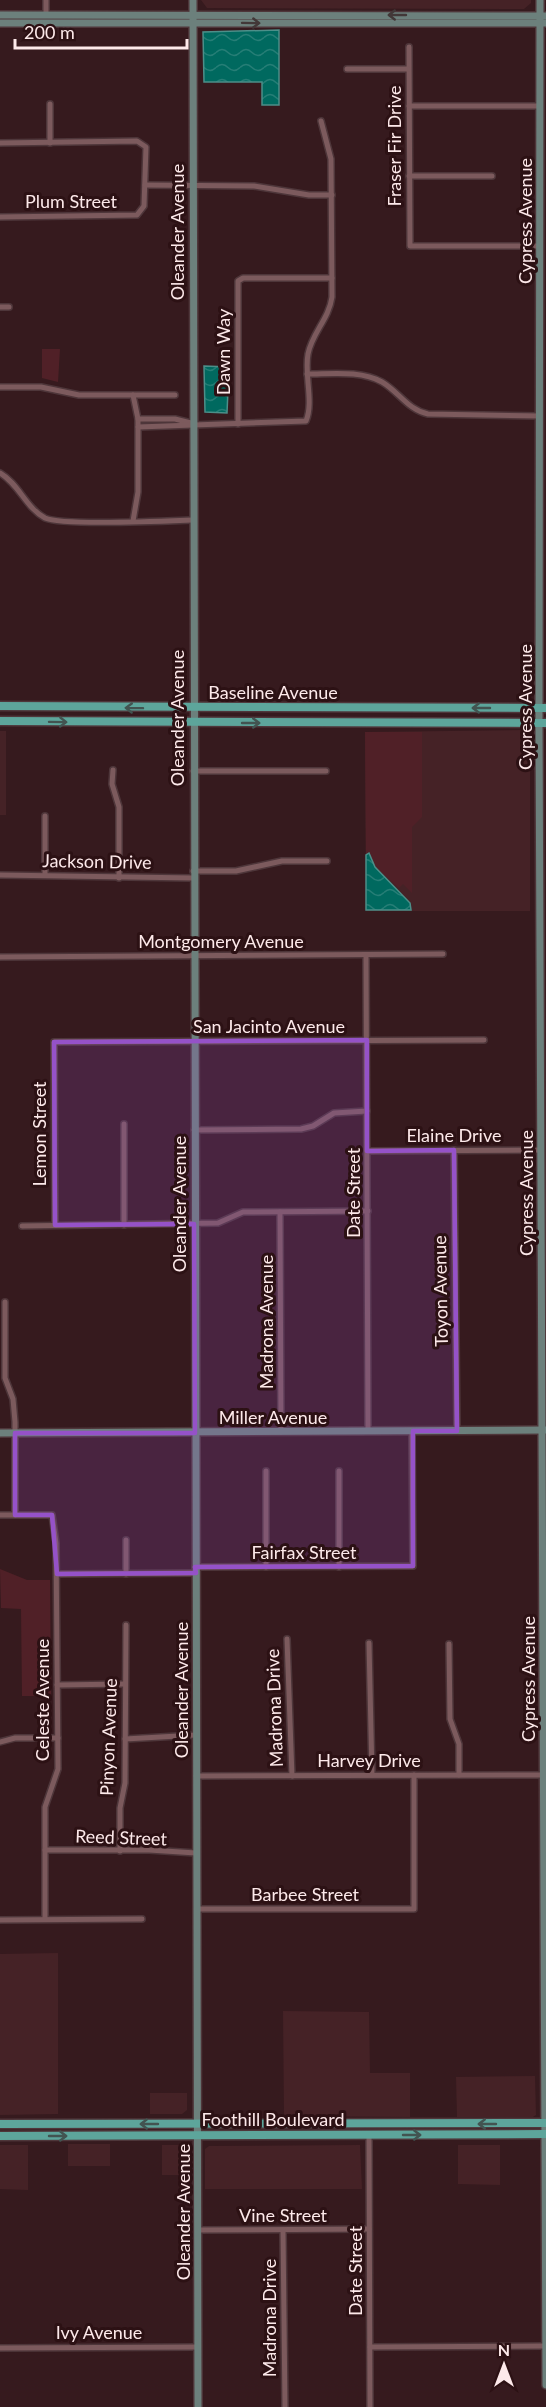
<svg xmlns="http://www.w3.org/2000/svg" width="546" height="2407" font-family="Lato,sans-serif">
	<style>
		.built { fill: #452226 }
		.green { fill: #502027 }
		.water { fill: url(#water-waves); stroke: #4c8f89; stroke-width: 1.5 }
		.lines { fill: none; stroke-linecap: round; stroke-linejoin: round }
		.street-casing { stroke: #4e363a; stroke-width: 8 }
		.secondary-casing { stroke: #4e363a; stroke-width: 10 }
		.primary-casing { stroke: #4e363a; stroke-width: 11 }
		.street { stroke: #7c5a5d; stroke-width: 5 }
		.secondary { stroke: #6c807c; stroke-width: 7 }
		.primary { stroke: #5da59b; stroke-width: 8 }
		.oneway { stroke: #423838 }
		.oneway2 { stroke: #425451 }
		.marked { fill: #9552c8; fill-opacity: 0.2; stroke: #9552c8; stroke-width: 4.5; stroke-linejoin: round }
		.labels { text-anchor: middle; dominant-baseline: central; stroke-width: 6; stroke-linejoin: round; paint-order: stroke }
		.street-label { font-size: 18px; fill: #fde9ea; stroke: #2c1114 }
	</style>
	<defs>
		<pattern id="water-waves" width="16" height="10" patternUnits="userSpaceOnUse" patternTransform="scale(1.5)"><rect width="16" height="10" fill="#00695f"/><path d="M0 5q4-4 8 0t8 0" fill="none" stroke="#267e76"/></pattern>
	</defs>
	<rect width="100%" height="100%" fill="#361a1e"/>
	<g class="built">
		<path d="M201,0H531V3L524,9L207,8Z"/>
		<path d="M523,730L530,737V911H366L365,732Z"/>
		<rect x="0" y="731" width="6" height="84"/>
		<path d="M58,1953V2114L0,2115V1954Z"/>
		<path d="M283,2011L369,2012L370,2073H410V2117L284,2116Z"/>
		<path d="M535,2076L536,2115L533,2117H457L456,2077Z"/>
		<path d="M150,2093H187V2110L182,2114H150Z"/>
		<rect x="68" y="2144" width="42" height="22"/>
		<path d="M0,2145H28V2190L0,2189Z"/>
		<path d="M162,2145H187L188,2175H162Z"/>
		<path d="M360,2145L362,2189H205V2149L209,2146Z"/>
		<path d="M458,2145H500V2185L458,2184Z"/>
	</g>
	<g class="green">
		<path d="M42,349H60L58,382L42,378Z"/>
		<path d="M365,732H422V817L412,827V893L403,884L399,888L375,867L369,854L366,855Z"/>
		<path d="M0,1569L27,1580H50L51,1696H22L21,1609L1,1608Z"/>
	</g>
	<g class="water">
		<path d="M279,30V105H262V82H204L203,32Z"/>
		<path d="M204,366L229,367L227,413L205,412Z"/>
		<path d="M369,853L375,867L410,903L411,910H366V855Z"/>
	</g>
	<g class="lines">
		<defs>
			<g id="street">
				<path d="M46,15V0"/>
				<path d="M409,47L410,246H540"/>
				<path d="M347,69H408"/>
				<path d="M50,104V143"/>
				<path d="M409,106H540"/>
				<path d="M0,143L137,141L146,147L144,206L137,215L0,217"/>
				<path d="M409,176H492"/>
				<path d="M145,185L254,186L309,195H332"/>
				<path d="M0,307H9"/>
				<path d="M307,374C331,374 361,370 382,382C399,392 408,410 428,414L540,416"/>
				<path d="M0,387H41L79,395H175"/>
				<path d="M133,395L138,419V492L133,521"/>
				<path d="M138,419H175L191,423"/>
				<path d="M238,424V281L243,278H332"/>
				<path d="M138,427L306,421C314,402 304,375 308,354C312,333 329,319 332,297L331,159L321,121"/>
				<path d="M0,473C19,484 26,508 45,518C62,526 167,521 192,520"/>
				<path d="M113,770L112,784L119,807V878"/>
				<path d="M193,771H326"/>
				<path d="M45,816V875"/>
				<path d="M193,871H236L282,861H327"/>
				<path d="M0,875L193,878"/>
				<path d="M366,955L368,1431"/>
				<path d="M0,957L443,954"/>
				<path d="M124,1124V1225"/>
				<path d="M194,1130L301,1129L313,1126L334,1113L367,1111"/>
				<path d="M454,1150L457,1431"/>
				<path d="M367,1151L541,1150"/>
				<path d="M280,1212L281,1432"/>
				<path d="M55,1225L54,1042L484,1040"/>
				<path d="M22,1226L218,1223L243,1212L368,1211"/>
				<path d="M5,1302V1378L13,1399L15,1422V1515"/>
				<path d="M339,1471V1567"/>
				<path d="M0,1515H52L56,1543L58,1769L45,1807V1919"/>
				<path d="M126,1540V1574"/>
				<path d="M195,1567L413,1566L412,1431"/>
				<path d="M266,1567V1471"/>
				<path d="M57,1574L196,1573"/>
				<path d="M287,1639L292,1776"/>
				<path d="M369,1643L372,1775"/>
				<path d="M449,1644L450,1719L459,1744V1775"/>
				<path d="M57,1685L125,1684"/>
				<path d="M125,1739L196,1735"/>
				<path d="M0,1742L15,1738H58"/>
				<path d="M196,1776L543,1775"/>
				<path d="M45,1850H149L196,1853"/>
				<path d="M120,1851V1808L125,1783L126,1625"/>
				<path d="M197,1909H414V1775"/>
				<path d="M0,1920L142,1919"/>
				<path d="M369,2135L370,2407"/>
				<path d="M198,2230L369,2229"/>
				<path d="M283,2230L285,2407"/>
				<path d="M370,2347L546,2346"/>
				<path d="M0,2348L198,2347"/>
			</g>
			<g id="secondary">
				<path d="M193,0L198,2407"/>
				<path d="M540,0L539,723L546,2385"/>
				<path d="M0,15L546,16"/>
				<path d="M0,23H546"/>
				<path d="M0,1433L546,1430"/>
			</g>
			<g id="primary">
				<path d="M0,706L546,708"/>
				<path d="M0,721L546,723"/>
				<path d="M0,2124L546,2123"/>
				<path d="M0,2136L546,2134"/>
			</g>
		</defs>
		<use href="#street" class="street-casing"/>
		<use href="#secondary" class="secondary-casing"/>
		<use href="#primary" class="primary-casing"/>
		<use href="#street" class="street"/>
		<use href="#secondary" class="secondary"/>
		<use href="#primary" class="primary"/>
	</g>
	<defs><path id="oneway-shaft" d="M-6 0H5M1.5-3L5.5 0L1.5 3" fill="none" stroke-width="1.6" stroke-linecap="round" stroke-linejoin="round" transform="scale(1.5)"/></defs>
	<g class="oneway">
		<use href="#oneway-shaft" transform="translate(397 15) rotate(-180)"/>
		<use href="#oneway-shaft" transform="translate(251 23) rotate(1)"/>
	</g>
	<g class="oneway2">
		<use href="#oneway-shaft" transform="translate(134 708) rotate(-179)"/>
		<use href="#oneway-shaft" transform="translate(481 708) rotate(180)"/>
		<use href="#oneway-shaft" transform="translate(58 722) rotate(1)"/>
		<use href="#oneway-shaft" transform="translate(251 723)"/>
		<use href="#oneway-shaft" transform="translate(149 2124) rotate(180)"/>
		<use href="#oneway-shaft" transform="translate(487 2124) rotate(180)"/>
		<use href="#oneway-shaft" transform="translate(412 2135)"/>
		<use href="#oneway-shaft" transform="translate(58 2136)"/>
	</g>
	<path class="marked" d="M367,1040V1151L454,1150L457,1431H413V1566L195,1567L196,1573L57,1574L52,1515H15V1433H195L194,1224L55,1225L54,1042Z"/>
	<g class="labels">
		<g class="street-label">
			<text transform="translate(394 146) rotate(-90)">Fraser Fir Drive</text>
			<text x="71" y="201">Plum Street</text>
			<text transform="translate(525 221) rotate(-90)">Cypress Avenue</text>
			<text transform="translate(177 232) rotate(-90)">Oleander Avenue</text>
			<text transform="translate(223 352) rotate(-90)">Dawn Way</text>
			<text x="273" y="692">Baseline Avenue</text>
			<text transform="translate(525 707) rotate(-90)">Cypress Avenue</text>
			<text transform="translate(177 718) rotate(-90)">Oleander Avenue</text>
			<text transform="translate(97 861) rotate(1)">Jackson Drive</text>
			<text x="221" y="941">Montgomery Avenue</text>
			<text x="269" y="1026">San Jacinto Avenue</text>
			<text transform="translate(39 1134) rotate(-90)">Lemon Street</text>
			<text x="454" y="1135">Elaine Drive</text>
			<text transform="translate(353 1193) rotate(-90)">Date Street</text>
			<text transform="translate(526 1193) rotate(-90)">Cypress Avenue</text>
			<text transform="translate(179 1204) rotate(-90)">Oleander Avenue</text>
			<text transform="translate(440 1291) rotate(-91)">Toyon Avenue</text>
			<text transform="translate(266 1322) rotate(-90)">Madrona Avenue</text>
			<text x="273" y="1417">Miller Avenue</text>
			<text x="304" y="1552">Fairfax Street</text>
			<text transform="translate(528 1679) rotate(-90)">Cypress Avenue</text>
			<text transform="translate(181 1690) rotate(-90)">Oleander Avenue</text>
			<text transform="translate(42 1700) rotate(-90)">Celeste Avenue</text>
			<text transform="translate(274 1708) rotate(-92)">Madrona Drive</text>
			<text transform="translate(108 1737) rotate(-88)">Pinyon Avenue</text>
			<text x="369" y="1760">Harvey Drive</text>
			<text transform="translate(121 1837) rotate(2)">Reed Street</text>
			<text x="305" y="1894">Barbee Street</text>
			<text x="273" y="2119">Foothill Boulevard</text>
			<text transform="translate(183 2212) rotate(-90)">Oleander Avenue</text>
			<text x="283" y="2215">Vine Street</text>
			<text transform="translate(355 2271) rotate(-90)">Date Street</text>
			<text transform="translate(269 2318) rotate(-90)">Madrona Drive</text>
			<text x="99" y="2332">Ivy Avenue</text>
		</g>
	</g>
	<g transform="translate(504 2365)" stroke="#2c1114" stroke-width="4.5" paint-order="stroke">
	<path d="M0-4.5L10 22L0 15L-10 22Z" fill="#fde9ea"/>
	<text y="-9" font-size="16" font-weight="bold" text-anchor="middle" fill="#fde9ea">N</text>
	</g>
	<path d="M15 39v9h172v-9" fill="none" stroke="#fde9ea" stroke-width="3"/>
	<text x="24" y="39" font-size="18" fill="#fde9ea" stroke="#2c1114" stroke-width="4.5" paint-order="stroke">200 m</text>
</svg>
